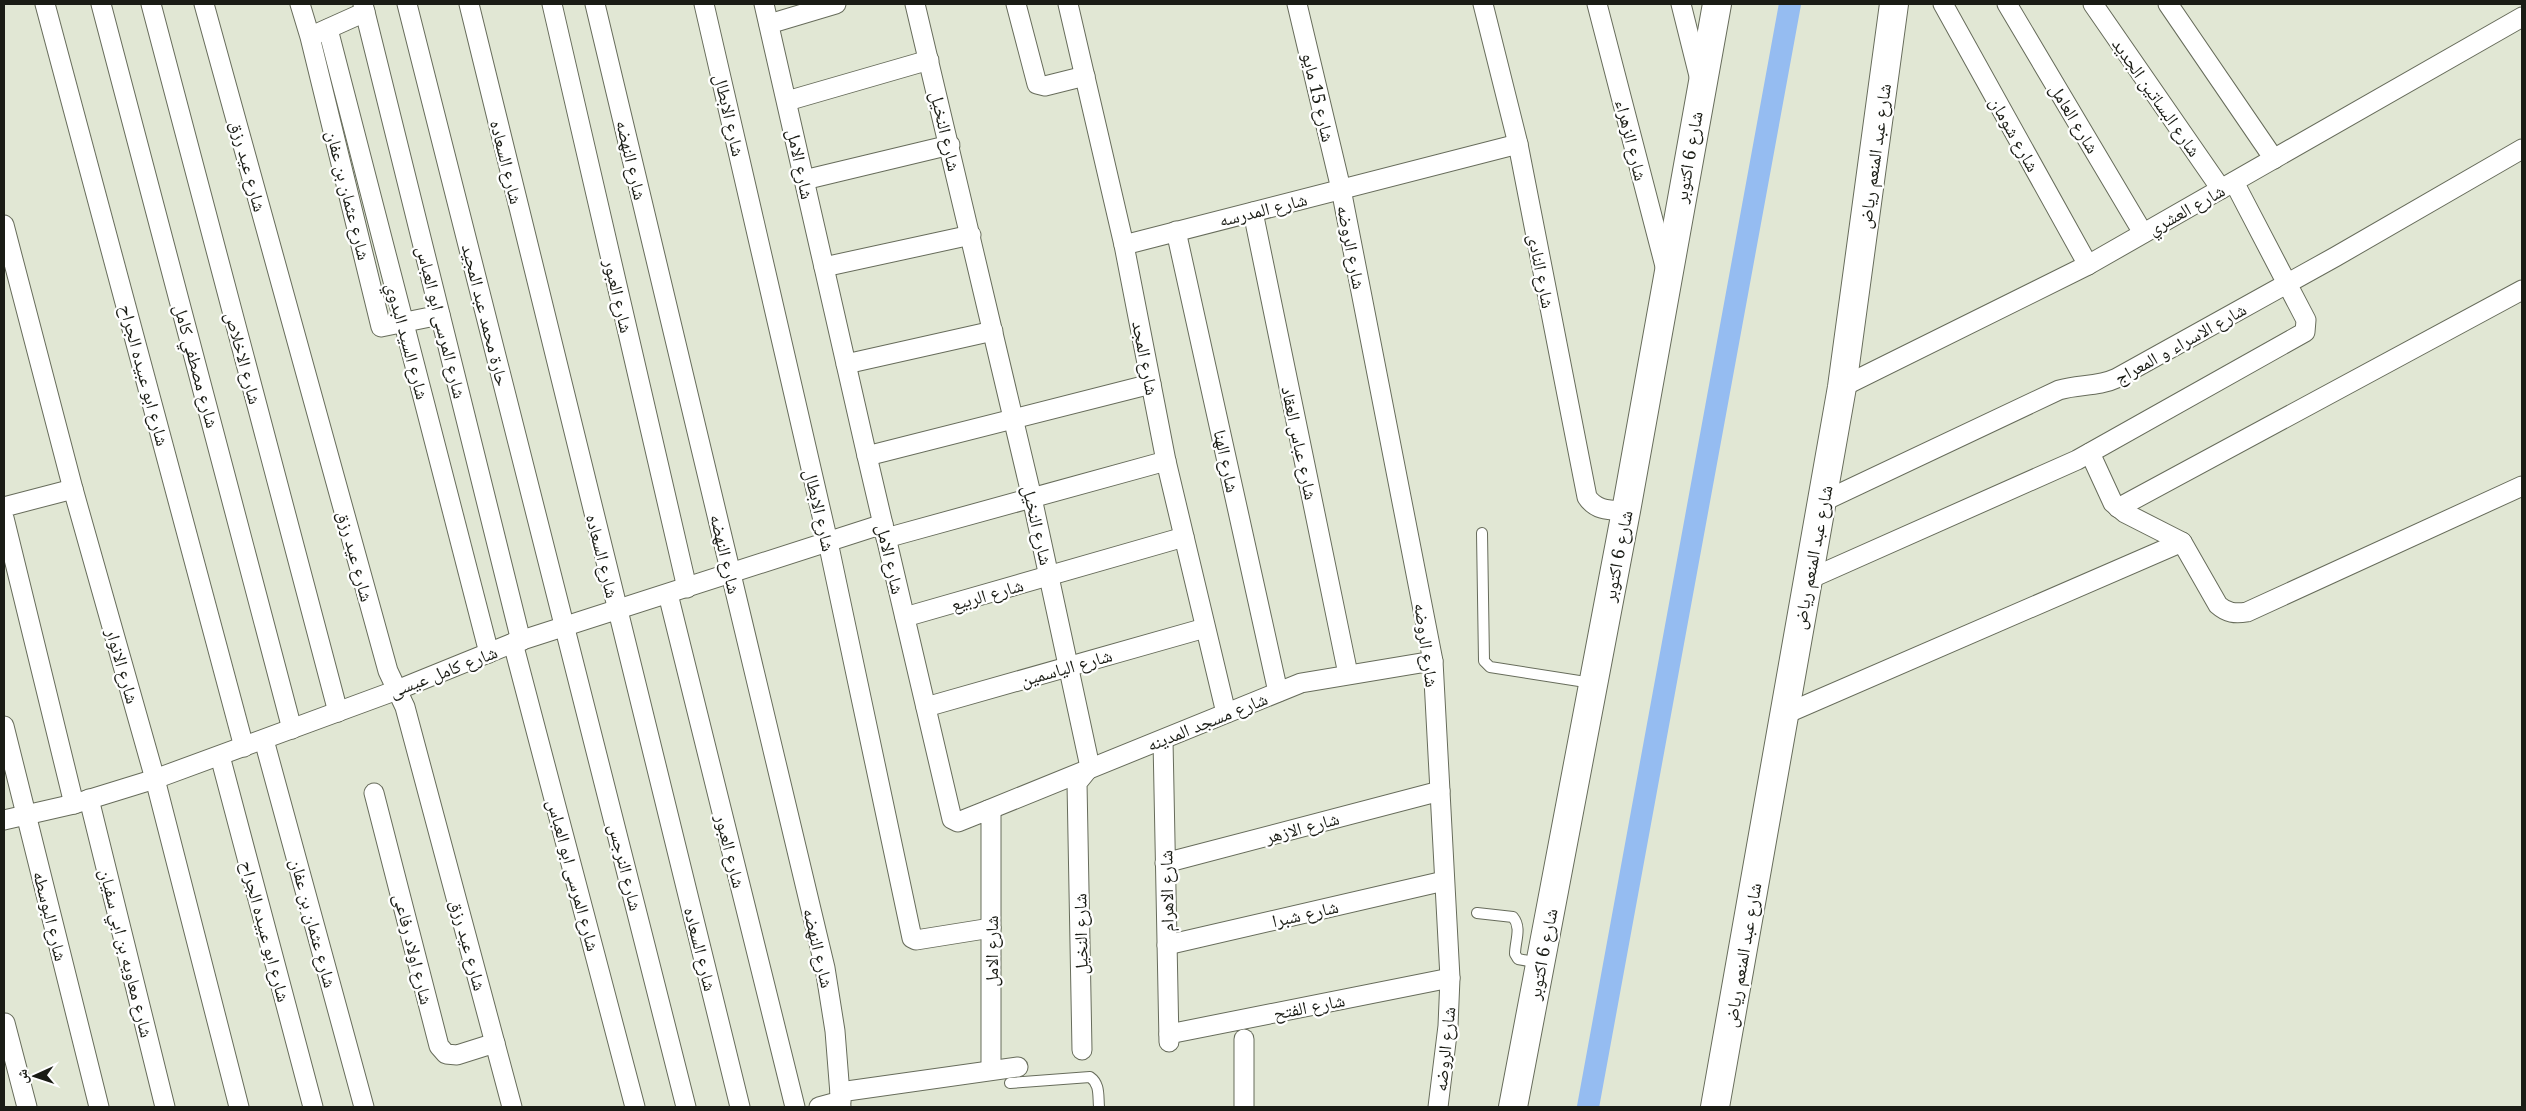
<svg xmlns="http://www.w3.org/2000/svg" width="2526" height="1111" font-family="'Noto Serif','Noto Naskh Arabic',serif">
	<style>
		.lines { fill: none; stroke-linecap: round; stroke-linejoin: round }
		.canal { stroke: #95bcf1; stroke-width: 22 }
		.lane-casing { stroke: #676c5b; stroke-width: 12 }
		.street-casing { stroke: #676c5b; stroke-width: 21 }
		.secondary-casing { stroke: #676c5b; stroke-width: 30 }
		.lane { stroke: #fff; stroke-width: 10 }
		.street { stroke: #fff; stroke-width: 19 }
		.secondary { stroke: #fff; stroke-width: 28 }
		.labels { text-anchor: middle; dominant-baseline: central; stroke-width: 4.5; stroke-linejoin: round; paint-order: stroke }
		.street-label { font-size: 18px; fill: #1a1c15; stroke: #fff }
	</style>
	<rect width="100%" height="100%" fill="#e1e7d4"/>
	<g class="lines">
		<path class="canal" d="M1588,1107L1790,4"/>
		<defs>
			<g id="lane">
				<path d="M1482,533L1484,661L1490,667L1592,683"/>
				<path d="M1477,913L1513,917C1522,928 1515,941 1515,954L1518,959L1539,963"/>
				<path d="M1010,1083L1090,1077C1100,1084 1098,1095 1099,1107"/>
			</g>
			<g id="street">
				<path d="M45,4L244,747"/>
				<path d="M101,4L292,729"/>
				<path d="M151,4L338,712"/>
				<path d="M204,4L388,671L405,707L512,1107"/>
				<path d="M300,4L310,37L381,327L440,315"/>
				<path d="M363,4L521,641"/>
				<path d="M407,4L686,1107"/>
				<path d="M469,4L740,1107"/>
				<path d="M552,4L687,588"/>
				<path d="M595,4L825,968L835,1031L841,1107"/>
				<path d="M704,4L828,542L912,938L916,940L991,928"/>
				<path d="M764,4L867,456L952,819L958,822L988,810L991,812V1070"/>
				<path d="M915,4L1032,498L1090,767L1077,783L1082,1050"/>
				<path d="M1016,4L1037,84L1045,86L1085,76"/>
				<path d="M1068,4L1124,245L1166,461L1226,713"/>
				<path d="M1297,4L1341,189L1433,661L1450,978L1448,1026L1438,1107"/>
				<path d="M1483,4L1518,144L1587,497C1596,511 1610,510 1626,511"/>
				<path d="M1597,4L1666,270"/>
				<path d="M1681,4L1700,80"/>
				<path d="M1943,4L2088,265"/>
				<path d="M2007,4L2143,233"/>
				<path d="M2093,4L2221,189"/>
				<path d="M2168,4L2274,159"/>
				<path d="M769,24L836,4"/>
				<path d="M328,29L489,653"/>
				<path d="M316,34L365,12"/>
				<path d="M787,101L929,60"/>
				<path d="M804,180L950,145"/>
				<path d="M1253,212L1348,674"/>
				<path d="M4,225L73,489L155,779L239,1107"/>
				<path d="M1176,231L1278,692"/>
				<path d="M1124,245L1518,144"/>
				<path d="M824,267L971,235"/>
				<path d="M846,364L993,331"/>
				<path d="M1842,387L2088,265L2522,17"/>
				<path d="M2090,453L2113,503L2125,513L2182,542L2218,605C2227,613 2235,614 2247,612L2522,486"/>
				<path d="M867,456L1151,384"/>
				<path d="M1822,502L2059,390C2079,384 2098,387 2117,378L2335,257L2522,149"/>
				<path d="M4,507L73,489"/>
				<path d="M2118,508L2522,290"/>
				<path d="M4,518L74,804"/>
				<path d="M886,538L1166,461"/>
				<path d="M1807,580L2077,460L2305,332L2306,320L2234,182"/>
				<path d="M668,594L795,1107"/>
				<path d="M905,617L1184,537"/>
				<path d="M513,643L635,1107"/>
				<path d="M926,707L1205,628"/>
				<path d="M1783,715L2182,542"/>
				<path d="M4,726L99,1107"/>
				<path d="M264,740L364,1107"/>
				<path d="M1163,740L1169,1042"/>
				<path d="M220,756L313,1107"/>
				<path d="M374,793L439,1046L446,1054L457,1055L495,1043"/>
				<path d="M89,799L165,1107"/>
				<path d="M988,810L1301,683L1433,661"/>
				<path d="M4,820L74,804L155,779L397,690L513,643L883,524"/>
				<path d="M1165,863L1440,791"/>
				<path d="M1167,945L1444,881"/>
				<path d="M5,1023L27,1107"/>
				<path d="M1169,1034L1450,978"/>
				<path d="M840,1092L1018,1067"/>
				<path d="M819,1107L841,1101"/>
				<path d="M1244,1107V1039"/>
			</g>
			<g id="secondary">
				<path d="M1513,1107L1626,511L1717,4"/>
				<path d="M1715,1107L1842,387L1894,4"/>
			</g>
		</defs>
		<use href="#lane" class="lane-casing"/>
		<use href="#street" class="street-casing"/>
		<use href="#secondary" class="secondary-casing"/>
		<use href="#lane" class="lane"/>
		<use href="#street" class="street"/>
		<use href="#secondary" class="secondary"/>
	</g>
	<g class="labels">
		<g class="street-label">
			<text transform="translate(1319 97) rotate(77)">شارع 15 مايو</text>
			<text transform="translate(2157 97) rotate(55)">شارع البساتين الجديد</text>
			<text transform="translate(730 115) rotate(77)">شارع الابطال</text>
			<text transform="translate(2075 118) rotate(59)">شارع العامل</text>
			<text transform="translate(946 131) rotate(77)">شارع النخيل</text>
			<text transform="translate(2015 134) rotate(61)">شارع شومان</text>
			<text transform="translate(1632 140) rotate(76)">شارع الزهراء</text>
			<text transform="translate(1874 156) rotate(-82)">شارع عبد المنعم رياض</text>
			<text transform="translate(1688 157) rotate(-80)">شارع 6 اكتوبر</text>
			<text transform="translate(632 160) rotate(77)">شارع النهضه</text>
			<text transform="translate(507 162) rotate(76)">شارع السعاده</text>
			<text transform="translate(801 164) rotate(78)">شارع الامل</text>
			<text transform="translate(249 166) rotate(75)">شارع عيد رزق</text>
			<text transform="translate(349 195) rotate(76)">شارع عثمان بن عفان</text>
			<text transform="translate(1263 209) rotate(-14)">شارع المدرسه</text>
			<text transform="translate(2186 209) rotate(-29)">شارع العشري</text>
			<text transform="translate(1352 247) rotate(79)">شارع الروضه</text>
			<text transform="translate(1542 271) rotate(79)">شارع النادى</text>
			<text transform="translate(619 296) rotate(77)">شارع العبور</text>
			<text transform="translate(486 315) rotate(76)">حارة محمد عبد المجيد</text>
			<text transform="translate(442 322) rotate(76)">شارع المرسى ابو العباس</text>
			<text transform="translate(408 341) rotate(75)">شارع السيد البدوي</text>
			<text transform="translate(2180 343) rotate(-29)">شارع الاسراء و المعراج</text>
			<text transform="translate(244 358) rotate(75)">شارع الاخلاص</text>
			<text transform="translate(1146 358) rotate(79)">شارع المجد</text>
			<text transform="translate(197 366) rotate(75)">شارع مصطفي كامل</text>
			<text transform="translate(145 375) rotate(75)">شارع ابو عبيده الجراح</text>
			<text transform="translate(1300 443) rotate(78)">شارع عباس العقاد</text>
			<text transform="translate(1227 461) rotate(78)">شارع الهنا</text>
			<text transform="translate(820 510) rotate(77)">شارع الابطال</text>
			<text transform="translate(1038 525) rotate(77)">شارع النخيل</text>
			<text transform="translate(726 554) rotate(77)">شارع النهضه</text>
			<text transform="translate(356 556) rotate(75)">شارع عيد رزق</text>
			<text transform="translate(603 556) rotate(76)">شارع السعاده</text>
			<text transform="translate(1617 556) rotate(-79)">شارع 6 اكتوبر</text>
			<text transform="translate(1812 557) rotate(-79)">شارع عبد المنعم رياض</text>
			<text transform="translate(891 559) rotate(77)">شارع الامل</text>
			<text transform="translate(987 594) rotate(-16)">شارع الربيع</text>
			<text transform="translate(1427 645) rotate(82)">شارع الروضه</text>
			<text transform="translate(123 666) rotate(74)">شارع الانوار</text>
			<text transform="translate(1066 667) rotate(-16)">شارع الياسمين</text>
			<text transform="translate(443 671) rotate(-21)">شارع كامل عيسى</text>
			<text transform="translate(1207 721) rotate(-22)">شارع مسجد المدينه</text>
			<text transform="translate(1302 827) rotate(-15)">شارع الازهر</text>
			<text transform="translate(731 851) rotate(76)">شارع العبور</text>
			<text transform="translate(626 867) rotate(76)">شارع النرجس</text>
			<text transform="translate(574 875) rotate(75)">شارع المرسى ابو العباس</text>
			<text transform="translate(1166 891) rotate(-91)">شارع الاهرام</text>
			<text transform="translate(1305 913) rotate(-13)">شارع شبرا</text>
			<text transform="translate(51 916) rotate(76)">شارع البوسطه</text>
			<text transform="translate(314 923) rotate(75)">شارع عثمان بن عفان</text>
			<text transform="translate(266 931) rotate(75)">شارع ابو عبيده الجراح</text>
			<text transform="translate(1080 934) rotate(-91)">شارع النخيل</text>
			<text transform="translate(469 945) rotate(75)">شارع عيد رزق</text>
			<text transform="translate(819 948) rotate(77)">شارع النهضه</text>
			<text transform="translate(414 949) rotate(76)">شارع اولاد رفاعى</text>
			<text transform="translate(701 949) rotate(76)">شارع السعاده</text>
			<text transform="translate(991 951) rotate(-90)">شارع الامل</text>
			<text transform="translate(127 953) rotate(76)">شارع معاويه بن ابي سفيان</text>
			<text transform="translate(1542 954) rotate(-79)">شارع 6 اكتوبر</text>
			<text transform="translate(1742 955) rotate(-80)">شارع عبد المنعم رياض</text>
			<text transform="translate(1309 1006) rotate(-11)">شارع الفتح</text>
			<text transform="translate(1444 1049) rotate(-84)">شارع الروضه</text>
		</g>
	</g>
	<rect width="2526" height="1111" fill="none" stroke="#1a1c15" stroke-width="10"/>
	<g transform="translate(35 1076) rotate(267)" stroke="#ffffff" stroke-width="4" paint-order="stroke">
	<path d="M0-4L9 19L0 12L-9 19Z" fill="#1a1c15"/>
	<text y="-8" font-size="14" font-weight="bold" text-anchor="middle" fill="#1a1c15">ش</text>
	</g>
</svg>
